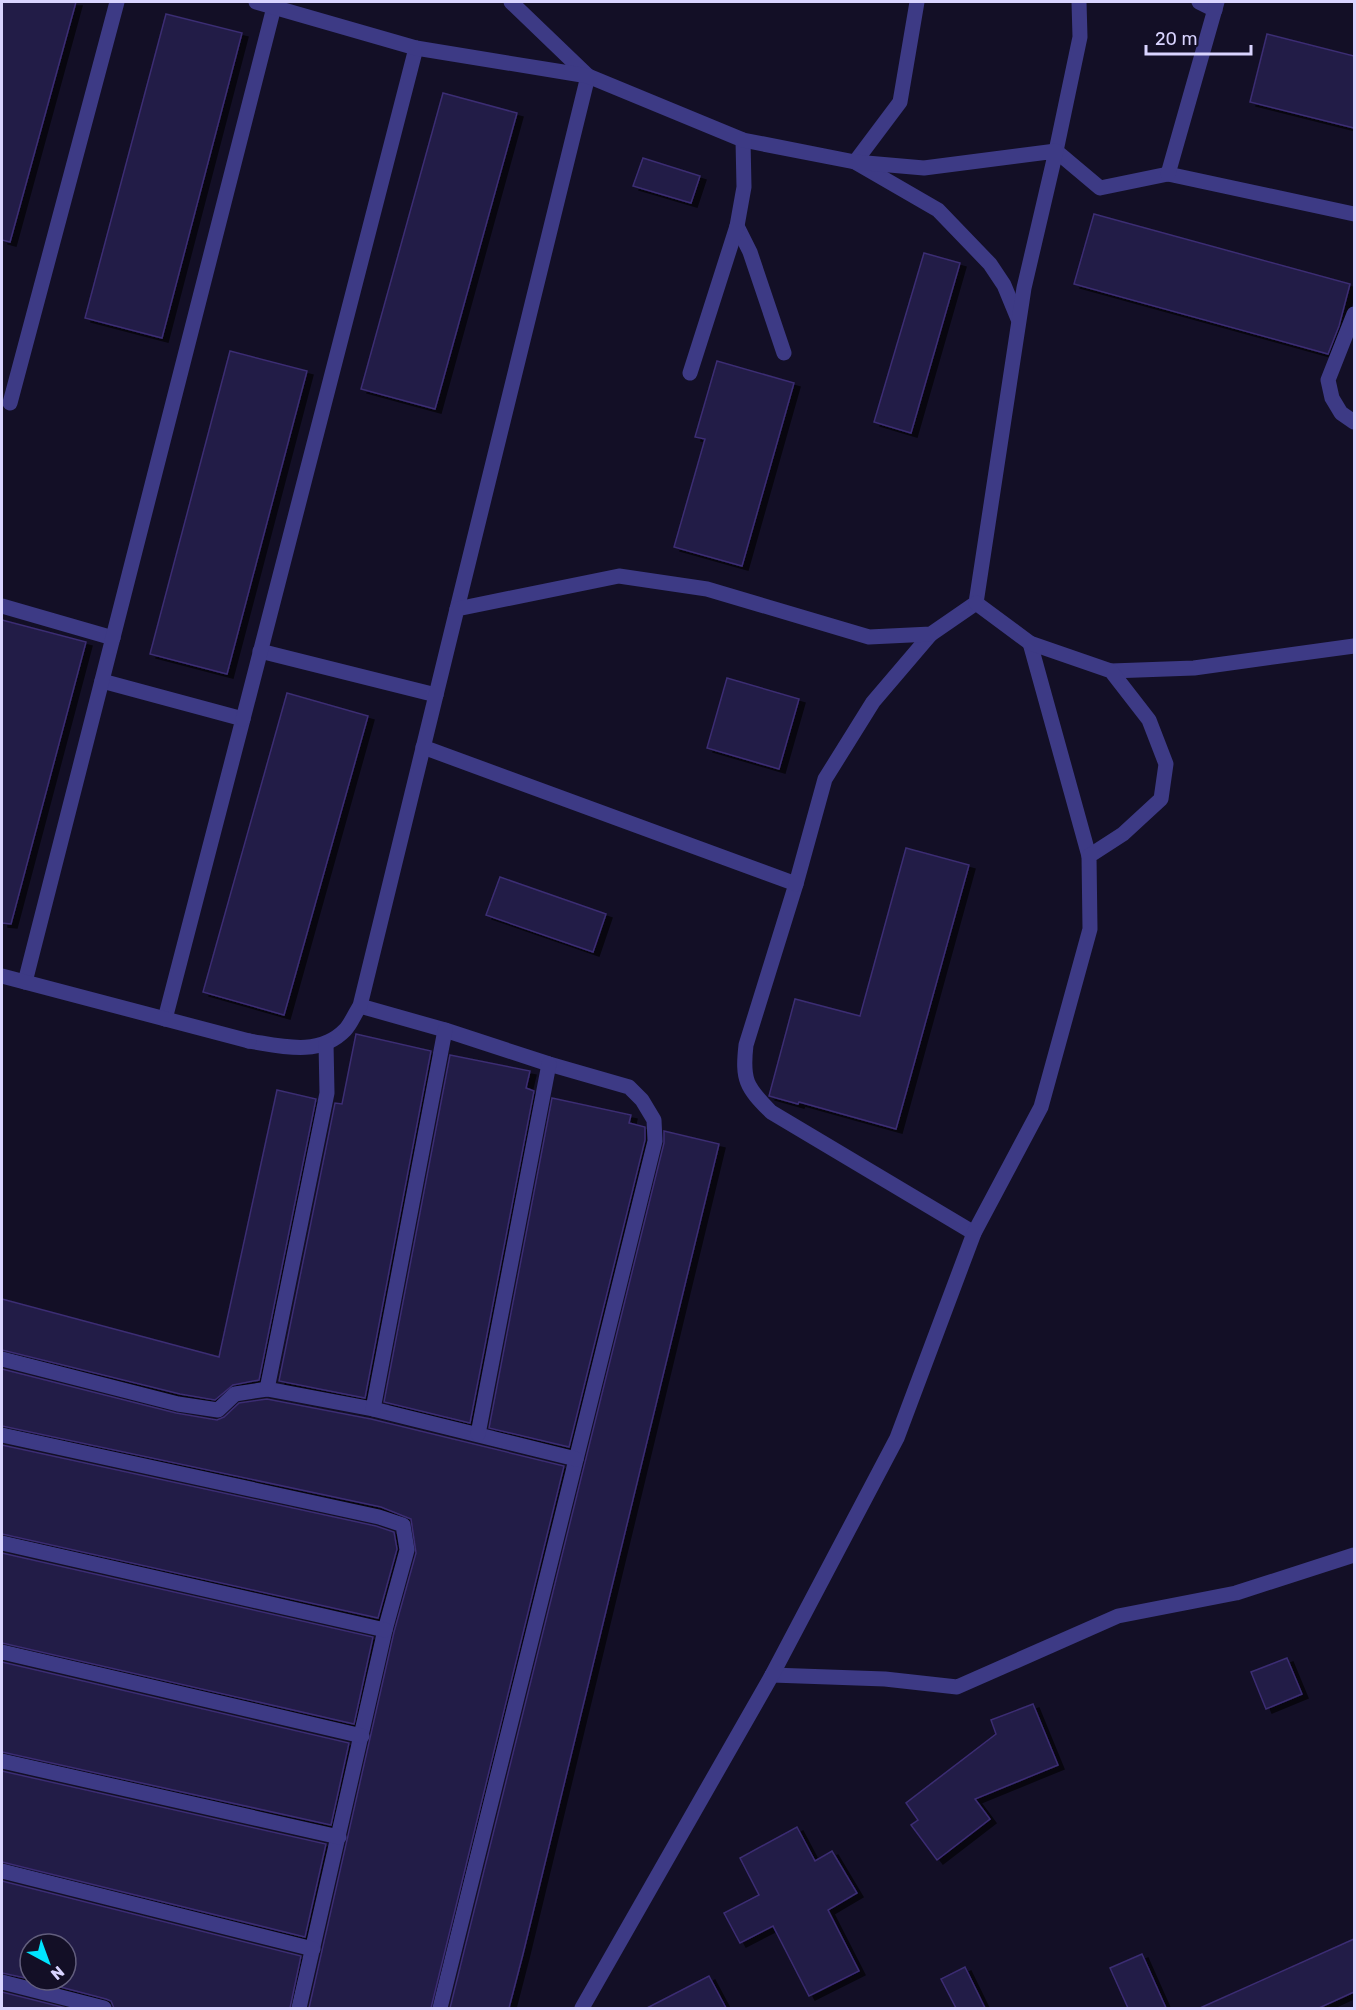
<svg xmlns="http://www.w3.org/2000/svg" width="1356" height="2010" font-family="Rubik,sans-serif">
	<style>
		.building { fill: #241b47; stroke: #3b2d73; stroke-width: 1.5; filter: url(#shadow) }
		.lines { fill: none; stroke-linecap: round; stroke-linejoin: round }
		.lane { stroke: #3d3a85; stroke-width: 15 }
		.street { stroke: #3d3a85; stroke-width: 15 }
	</style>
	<defs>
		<filter id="shadow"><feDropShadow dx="6" dy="4" stdDeviation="0" flood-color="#0009"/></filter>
	</defs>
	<rect width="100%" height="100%" fill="#130f26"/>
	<g class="building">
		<path d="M2,2H76L10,242L2,240Z"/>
		<path d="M166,14L242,33L162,338L85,318Z"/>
		<path d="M1267,34L1354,56V128L1250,102Z"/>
		<path d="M443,93L517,113L435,409L361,389Z"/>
		<path d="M643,158L700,176L691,203L633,186Z"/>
		<path d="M1094,214L1350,284L1339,326L1328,354L1074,284Z"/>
		<path d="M924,253L960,263L911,433L874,422Z"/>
		<path d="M230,351L307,371L227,674L150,654Z"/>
		<path d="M717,361L794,383L742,566L674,547L705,439L695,437Z"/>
		<path d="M2,620L86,642L11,924L2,923Z"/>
		<path d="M727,678L799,699L779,769L707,748Z"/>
		<path d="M287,693L368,716L284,1015L203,992Z"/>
		<path d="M906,848L969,865L896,1129L799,1102L798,1104L769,1096L795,999L860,1016Z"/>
		<path d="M500,877L606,914L593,952L486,915Z"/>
		<path d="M356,1034L431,1051L365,1398L279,1381L335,1103L342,1104Z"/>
		<path d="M450,1055L530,1071L526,1088L534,1091L470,1423L384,1402Z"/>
		<path d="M277,1090L316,1099L259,1380L233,1385L215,1400L180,1394L2,1350V1299L219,1357Z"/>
		<path d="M552,1098L631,1115L629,1123L645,1127V1140L569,1447L489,1428Z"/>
		<path d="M664,1131L719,1144L523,1954L509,2008H450L664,1143Z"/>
		<path d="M2,1369L176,1413L217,1420L224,1417L239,1403L267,1399L371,1419L564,1466L431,2008H309L394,1632L416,1553L411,1519L381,1507L2,1426Z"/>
		<path d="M2,1445L376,1526L394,1532L397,1549L378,1618L2,1534Z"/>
		<path d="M2,1553L373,1637L354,1724L2,1643Z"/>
		<path d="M1287,1658L1302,1694L1266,1709L1251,1672Z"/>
		<path d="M2,1662L349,1743L331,1825L2,1752Z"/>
		<path d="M1033,1704L1058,1765L975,1799L990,1819L937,1860L911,1825L918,1820L906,1803L996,1734L991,1720Z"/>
		<path d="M2,1771L326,1844L305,1937L2,1862Z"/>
		<path d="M797,1827L815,1861L832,1851L857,1893L828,1910L859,1971L809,1996L773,1926L740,1943L724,1913L759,1895L740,1858Z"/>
		<path d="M2,1881L301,1956L290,2008H114L111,2001L106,1999L34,1980H66V1944H30V1979L2,1973Z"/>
		<path d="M1354,1939V1992L1319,2008H1200Z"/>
		<path d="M1142,1954L1166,2008H1128L1110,1968Z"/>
		<path d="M965,1967L985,2008H956L941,1979Z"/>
		<path d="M709,1976L726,2008H647Z"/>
		<path d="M2,1992L66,2008H2Z"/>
	</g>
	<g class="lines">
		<g class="lane">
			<path d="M511,2L588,76"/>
			<path d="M917,2L900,102L855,162L938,210L990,264L1004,285L1018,319"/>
			<path d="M1079,2L1080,37L1056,151L1100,188L1168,174L1354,214"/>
			<path d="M1199,2L1215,10"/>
			<path d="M1168,174L1217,2"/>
			<path d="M737,226L750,252L784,353"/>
			<path d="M1354,314L1328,380L1332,398L1341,413L1354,422"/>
			<path d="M690,373L737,226L744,187L743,140"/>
			<path d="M10,403L117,2"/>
			<path d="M2,606L113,638"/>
			<path d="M457,609L588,76"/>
			<path d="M1030,643L1089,856"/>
			<path d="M260,651L436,695"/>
			<path d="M1111,671L1194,668L1354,646"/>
			<path d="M102,681L243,719L165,1019"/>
			<path d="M243,719L416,48"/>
			<path d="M423,747L796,884L746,1045C742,1080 746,1087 771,1112L974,1233"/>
			<path d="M796,884L825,779L873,702L931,634"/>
			<path d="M25,982L274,7"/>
			<path d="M360,1006L445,1030L549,1064L629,1087L642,1100L654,1120L655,1141L440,2008"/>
			<path d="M249,1041C281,1046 319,1057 345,1030C351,1024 355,1013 360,1006L457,609L619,576L707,589L869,637L931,634L976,603L1024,288L1056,151L924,168L855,162L743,140L588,76L416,48L256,2"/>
			<path d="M2,1359L178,1404L218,1410L235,1394L267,1389L373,1409L576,1459"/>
			<path d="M267,1389L327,1093L326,1043"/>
			<path d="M373,1409L445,1030"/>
			<path d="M478,1434L549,1064"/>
			<path d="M2,1435L379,1517L403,1525L407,1550L385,1630L299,2008"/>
			<path d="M2,1543L385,1630"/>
			<path d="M2,1652L362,1736"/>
			<path d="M772,1675L885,1679L957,1687L1118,1616L1236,1593L1354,1555"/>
			<path d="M2,1761L339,1837"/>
			<path d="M2,1871L313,1949"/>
			<path d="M2,1982L104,2008"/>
			<path d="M582,2008L772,1675L897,1438L974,1233L1041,1107L1090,929L1089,856L1123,834L1161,799L1166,764L1149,720L1111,671L1030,643L976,603"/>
		</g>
		<path class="street" d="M2,976L249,1041"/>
	</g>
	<rect width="1356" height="2010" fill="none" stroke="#d9d4ff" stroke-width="6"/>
	<g transform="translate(48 1962) rotate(139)"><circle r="28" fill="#130f26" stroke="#625e7d" stroke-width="1.5"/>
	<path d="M0-4.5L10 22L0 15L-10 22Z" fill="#00e5ff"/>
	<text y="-9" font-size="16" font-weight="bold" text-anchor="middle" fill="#d9d4ff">N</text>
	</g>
	<path d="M1146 45v9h105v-9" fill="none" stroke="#d9d4ff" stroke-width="3"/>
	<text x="1155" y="45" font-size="18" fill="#d9d4ff" stroke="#130f26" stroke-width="4.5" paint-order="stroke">20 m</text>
</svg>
